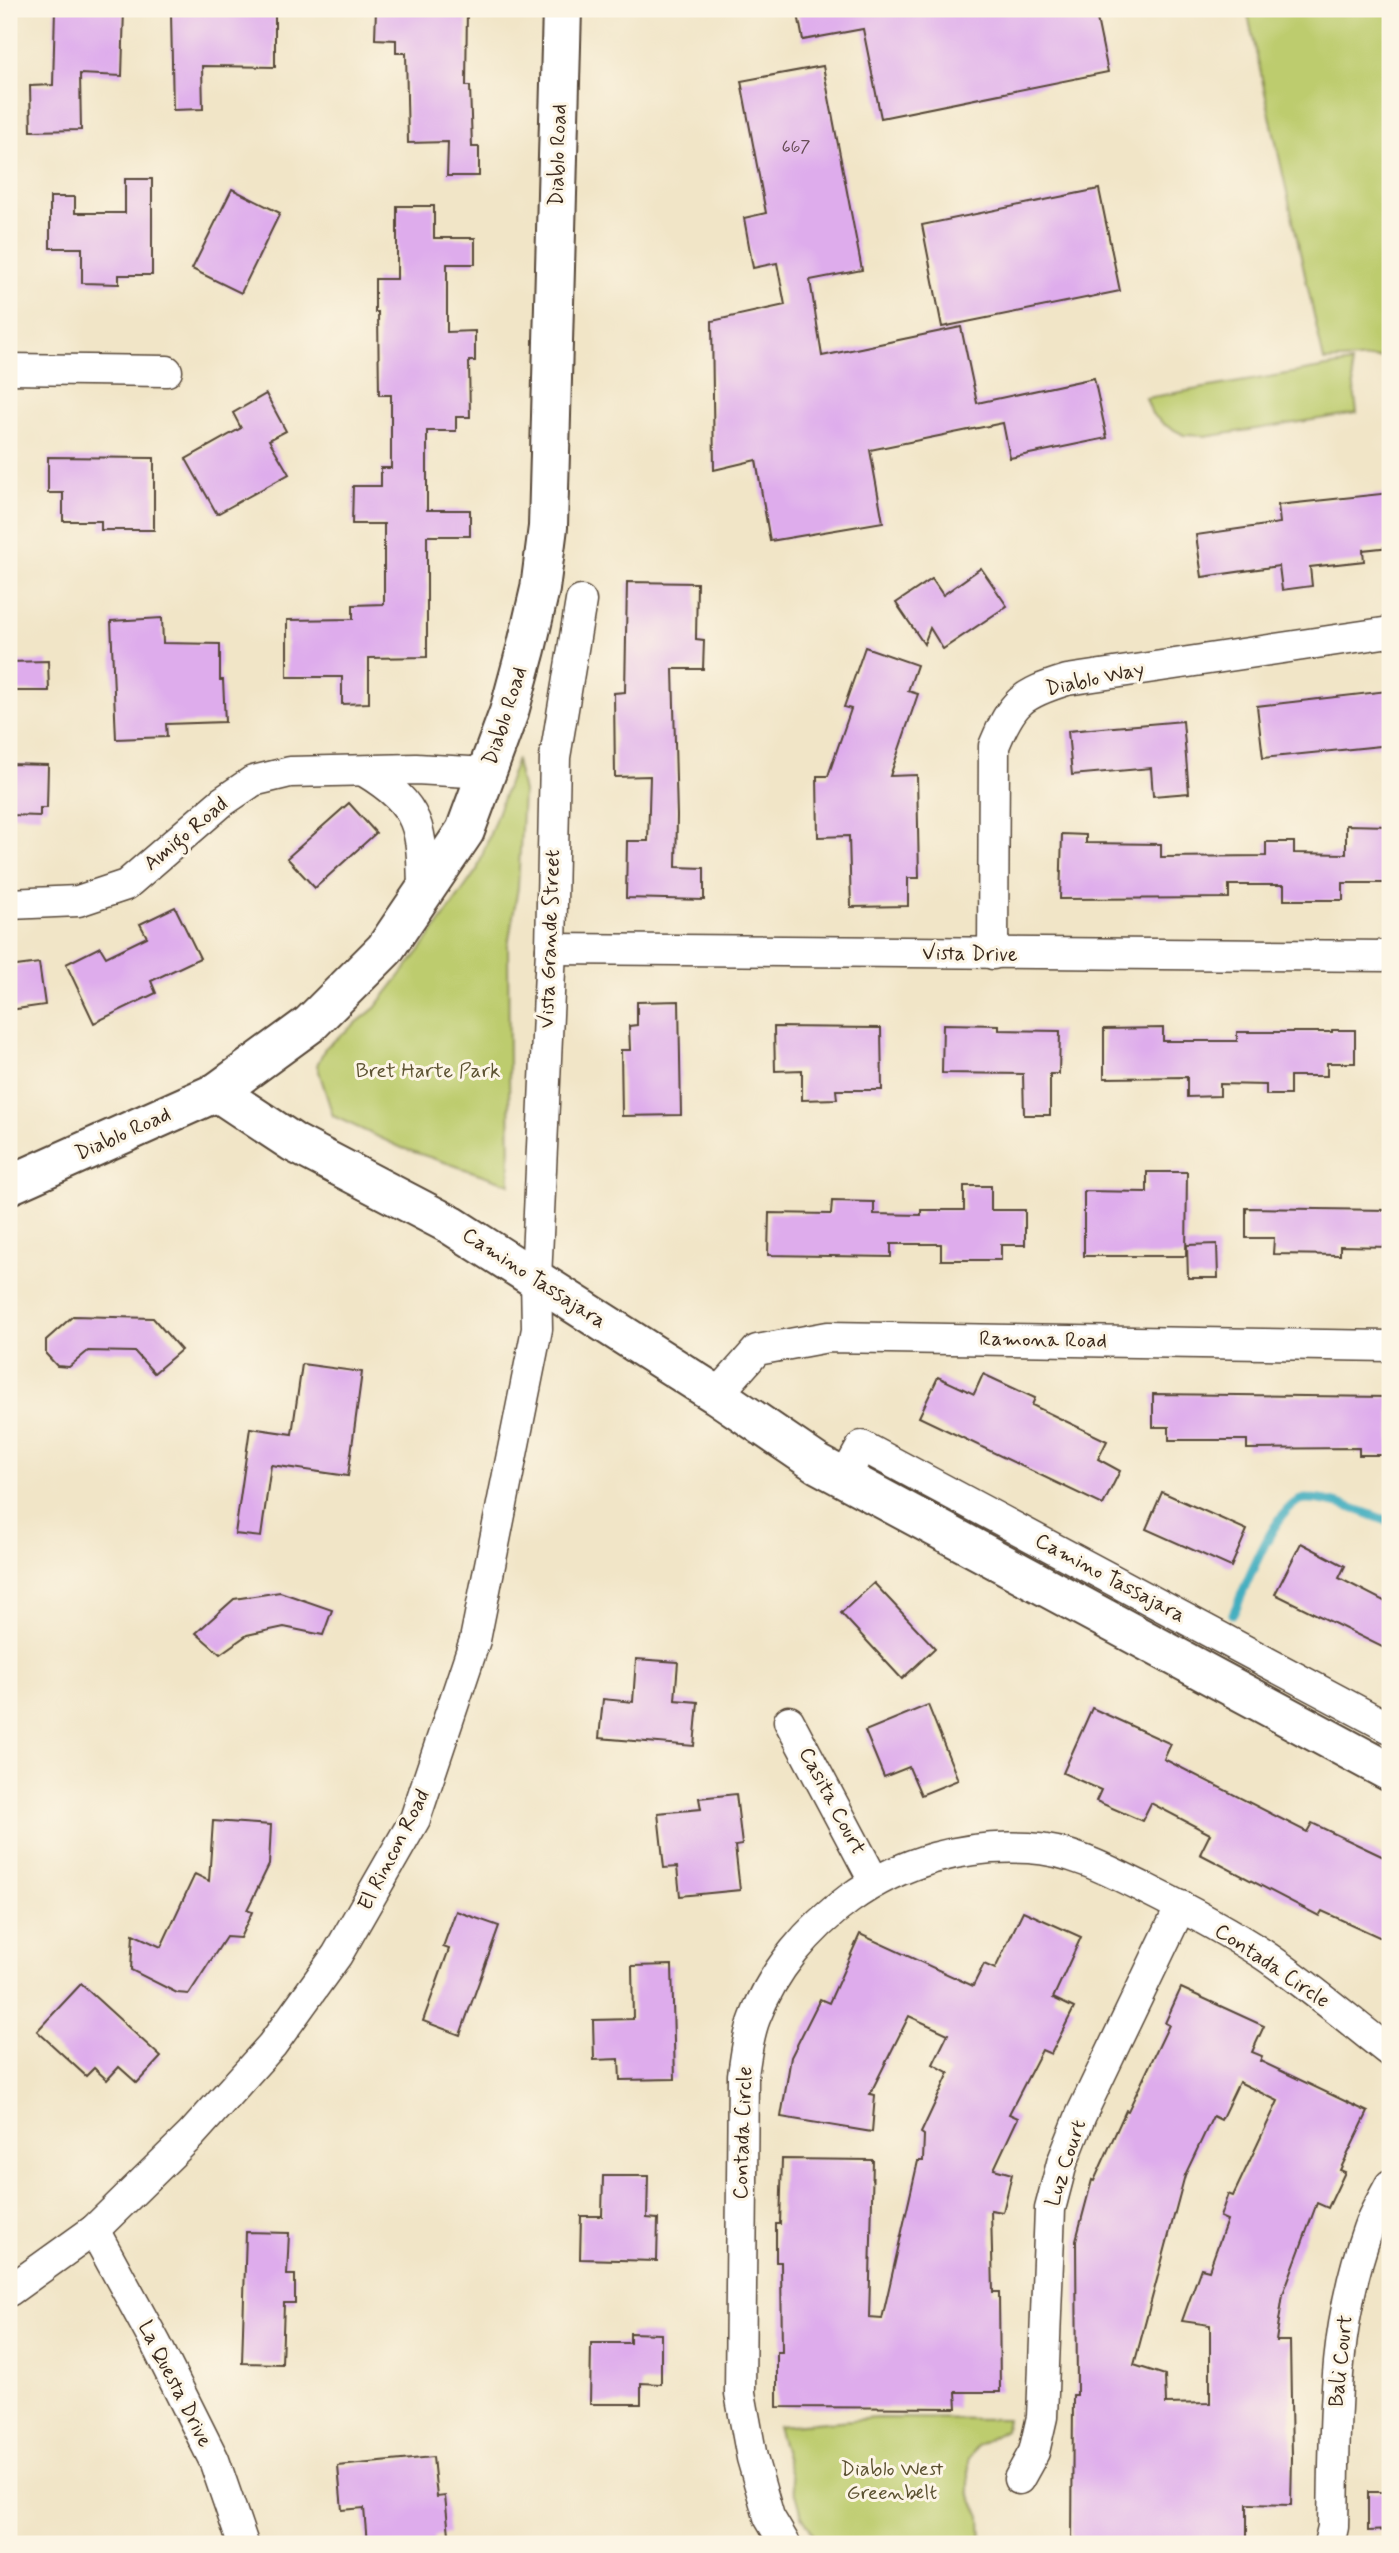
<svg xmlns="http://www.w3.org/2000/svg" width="1399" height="2553" font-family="Mynerve,sans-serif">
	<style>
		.green { fill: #bdcc6e; stroke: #7c7b46; stroke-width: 2 }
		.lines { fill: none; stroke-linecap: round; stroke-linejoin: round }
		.stream { stroke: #42aec0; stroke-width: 9 }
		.building { fill: #deacec; fill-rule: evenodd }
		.street-casing { stroke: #564637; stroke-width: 33 }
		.secondary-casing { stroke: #564637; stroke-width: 42 }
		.street { stroke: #fff; stroke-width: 30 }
		.secondary { stroke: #fff; stroke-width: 38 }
		.labels { text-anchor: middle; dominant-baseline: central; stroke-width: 6; stroke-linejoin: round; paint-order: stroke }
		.number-label { font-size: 18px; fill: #644a52 }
		.street-label { font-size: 21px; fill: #3b2a1e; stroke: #fcf5e5 }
		.park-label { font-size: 21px; fill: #5c5232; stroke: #fcf5e5 }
	</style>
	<rect width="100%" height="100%" fill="#fcf5e5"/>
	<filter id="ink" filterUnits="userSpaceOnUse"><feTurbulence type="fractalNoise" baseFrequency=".0143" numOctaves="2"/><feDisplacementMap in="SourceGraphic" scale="14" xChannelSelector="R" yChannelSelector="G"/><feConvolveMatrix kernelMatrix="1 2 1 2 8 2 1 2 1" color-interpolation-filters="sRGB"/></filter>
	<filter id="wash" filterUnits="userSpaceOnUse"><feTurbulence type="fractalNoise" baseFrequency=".00686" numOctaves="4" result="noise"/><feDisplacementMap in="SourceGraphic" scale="28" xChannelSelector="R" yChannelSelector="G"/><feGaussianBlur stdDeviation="1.57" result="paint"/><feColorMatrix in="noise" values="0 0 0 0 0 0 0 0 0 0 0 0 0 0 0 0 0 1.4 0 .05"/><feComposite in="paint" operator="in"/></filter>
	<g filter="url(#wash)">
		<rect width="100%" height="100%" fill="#f1e5c7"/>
		<g class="green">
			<path d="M1283,9H1390V357L1324,361L1248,15L1283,11Z"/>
			<path d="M1351,363L1357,413L1211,436L1184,435L1165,425L1152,414L1146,398Z"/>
			<path d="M516,761L523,792L518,888L508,945L510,1184L402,1148L333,1116L317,1065L325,1048L375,1008L425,944L477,870Z"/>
			<path d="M878,2418L1007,2419L1005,2430L978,2445L969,2459V2492L981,2516L982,2544H819L802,2515L777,2426Z"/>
		</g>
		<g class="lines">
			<path class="stream" d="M1233,1614C1245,1590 1277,1498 1307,1499C1334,1499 1365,1513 1390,1522"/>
		</g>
		<g id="blocks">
			<g class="building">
				<path d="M55,9H124L122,76L80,74L81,130L31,131L30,86L53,85Z"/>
				<path d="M214,9L275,13V67L202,66L203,109L173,110L171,13H214Z"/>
				<path d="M376,9H467L466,86H470L472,147H479V176H447L448,142L408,143L406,53H396V40L375,39Z"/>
				<path d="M797,9H1095L1108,72L881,118L863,29L803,40Z"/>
				<path d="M823,66L862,270L810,280L822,356L961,327L977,403L1094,378L1107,438L1010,458L1003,423L870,450L883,522L770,541L756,460L714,470L712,321L785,305L777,263L753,268L744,218L766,213L741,81Z"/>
				<path d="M125,179H152V275H119V284L82,283V248H50V197H75V213H125Z"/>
				<path d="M232,189L280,213L241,293L192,269Z"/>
				<path d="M1099,189L1120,291L942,327L922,225Z"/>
				<path d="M397,206H434V238H475V264H447V332L475,331V361H469L470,417H456V431H427V510H470V536H427V657L369,658V703L342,704V677H287V620L353,619V605L384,604V524H352L353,486H381V468H391V395H379L378,312H375V279H397Z"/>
				<path d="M266,394L286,431L269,440L289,474L217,514L186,459L241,428L233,413Z"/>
				<path d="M48,457L154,458V530H101V521H63V493H48Z"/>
				<path d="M1390,493V547L1363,550L1364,561L1310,567L1312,586L1282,590L1279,566L1202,577L1196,535L1280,523L1278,505Z"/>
				<path d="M981,568L1007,606L943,649L930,628L924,644L896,603L932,579L943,595Z"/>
				<path d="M627,582L697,583L696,639L704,640L703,669H673L677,816L676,867L704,868V900L626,898L627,841H648L650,776L615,777L614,693L625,692Z"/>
				<path d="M162,618L163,643L220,644V680H223L225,722L166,724L167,737L116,739L111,621Z"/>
				<path d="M865,647L917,665L908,691L918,694L890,776L917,775L919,878H908V906L851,907L849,836L818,837L817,776H828L851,709L844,707Z"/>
				<path d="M48,661L49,691H9V662Z"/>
				<path d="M1387,691L1388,701L1390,700V745L1263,758L1257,706Z"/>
				<path d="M1183,721L1189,793L1153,796L1151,768L1072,775L1068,731Z"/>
				<path d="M9,764L48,765L47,808H40V816L9,815Z"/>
				<path d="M349,803L376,833L315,888L287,858Z"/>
				<path d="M1346,825L1390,826V883H1343V900H1284V885H1229V898L1060,899L1062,834L1086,835V843L1161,844V857L1266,856V842H1294V853L1346,854Z"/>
				<path d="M175,907L200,958L151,981L156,993L94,1023L66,964L100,947L106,957L147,937L140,924Z"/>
				<path d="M39,963L45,1005L9,1010V967Z"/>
				<path d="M679,1001L681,1115L622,1116L621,1050H630L629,1026L637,1025V1002Z"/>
				<path d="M943,1024L999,1025V1030L1060,1031L1059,1074H1050V1115H1024L1023,1074L942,1073Z"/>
				<path d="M774,1027L881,1028L882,1090H836L837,1099L802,1100V1070L775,1071Z"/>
				<path d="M1163,1028V1041H1237V1032H1332V1030H1355V1063H1327V1076H1290V1095H1266V1085L1220,1084V1096L1187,1097V1077L1104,1078V1029Z"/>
				<path d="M1147,1172H1187L1186,1256H1084V1191L1147,1192Z"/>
				<path d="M964,1186H991V1210H1025V1245H1001V1260H941V1244H891V1257L768,1255L769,1213L831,1214L832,1201L874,1202V1214L921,1215V1210H964Z"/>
				<path d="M1246,1208L1390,1210V1247L1340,1246V1255L1273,1254L1274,1238H1246Z"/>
				<path d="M1217,1244L1218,1278H1188L1187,1245Z"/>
				<path d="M73,1316L153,1318L181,1350L154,1373L135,1352L88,1351L69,1367L57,1366L46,1354V1340Z"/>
				<path d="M302,1364L362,1372L348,1476L271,1465L261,1537L235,1534L250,1428L292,1434Z"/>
				<path d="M983,1374L1035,1398L1032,1405L1107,1441L1098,1459L1120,1471L1103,1505L919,1417L938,1377L974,1394Z"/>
				<path d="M1153,1394L1390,1397V1455H1359V1448L1247,1449V1440H1169V1427H1153Z"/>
				<path d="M1162,1492L1247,1530L1231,1567L1146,1529Z"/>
				<path d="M1301,1543L1345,1566L1339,1578L1390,1604V1651L1275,1594Z"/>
				<path d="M874,1583L935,1648L902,1679L841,1613Z"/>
				<path d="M280,1592L332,1610L323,1635L284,1627L247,1635L220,1654L196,1633L234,1599Z"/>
				<path d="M636,1659L678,1662L675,1700L698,1702L694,1746L599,1738L603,1699L633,1702Z"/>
				<path d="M928,1705L958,1780L921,1795L909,1767L884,1777L865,1731Z"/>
				<path d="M1092,1708L1171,1744L1164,1759L1307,1832L1312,1823L1390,1860V1942L1322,1911L1319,1916L1200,1854L1210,1834L1151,1803L1142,1821L1096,1801L1101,1790L1063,1773Z"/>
				<path d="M736,1794L742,1845L735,1846L740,1890L680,1896L677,1867L664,1868L658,1813L701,1809L699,1798Z"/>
				<path d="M213,1821L271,1825L269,1865L247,1910L252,1912L240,1938L226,1937L189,1994L177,1993L131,1970L133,1934L161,1947L195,1874L209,1881Z"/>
				<path d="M456,1911L499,1926L460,2035L423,2021L449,1949L443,1947Z"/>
				<path d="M1023,1911L1081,1937L1053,1998L1074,2008L1051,2054L1042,2050L1009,2114L1018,2118L994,2169L1012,2174L1003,2212L991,2210L993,2292H999L1000,2392H956L957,2408L777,2407V2352H782L781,2262H776V2224H780L782,2159L873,2160L869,2318L882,2319L918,2161H923L924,2135L921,2133L949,2073L933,2064L948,2034L909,2016L870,2094L875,2095L872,2132L781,2117L791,2057L820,1999L829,2003L860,1934L973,1986L984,1964L995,1969Z"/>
				<path d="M672,1965L675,2079L620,2080L619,2059L594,2060L593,2020L633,2019L632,1966Z"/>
				<path d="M81,1984L161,2057L137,2083L119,2067L107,2080L94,2068L86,2076L37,2031Z"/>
				<path d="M1181,1988L1264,2026L1252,2052L1262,2056L1260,2061L1368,2112L1340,2170L1345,2172L1328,2208L1317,2203L1283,2294L1276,2341H1290L1292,2458L1291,2505L1247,2504V2544H1072L1073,2395H1077L1076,2240L1092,2180L1094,2181L1126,2110L1128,2111L1169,2025L1165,2023ZM1239,2082L1278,2101L1233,2196L1228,2194L1220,2217L1227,2220L1209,2270L1201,2268L1182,2321L1210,2325V2403L1166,2404L1165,2375L1134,2365L1185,2175L1213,2116L1221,2120Z"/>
				<path d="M603,2176H648L647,2218L658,2219L657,2261L580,2259L581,2216H602Z"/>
				<path d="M246,2232L289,2233L287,2275H295V2303H284L282,2364L242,2363Z"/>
				<path d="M630,2333L661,2334V2384L641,2383V2404H590L591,2343H630Z"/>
				<path d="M433,2457L437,2497L445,2496L449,2534L434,2536L435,2544H367L364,2508L342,2510L338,2466Z"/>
				<path d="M1368,2492H1390V2530L1368,2531Z"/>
			</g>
		</g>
	</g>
	<g filter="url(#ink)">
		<use href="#blocks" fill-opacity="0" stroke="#564637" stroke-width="2"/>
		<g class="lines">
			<defs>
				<g id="street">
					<path d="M9,369L167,371"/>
					<path d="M364,771C422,806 422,829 423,893"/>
					<path d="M9,904L78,901L126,885L222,802L253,781L290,772L416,769L487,773"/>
					<path d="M551,949L1390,956"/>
					<path d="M993,954L994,746C1012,702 1021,694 1067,680L1390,632"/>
					<path d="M717,1395L757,1350L828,1337L1390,1346"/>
					<path d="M844,1478L862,1446L1390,1728"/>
					<path d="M789,1721L874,1881"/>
					<path d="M94,2230L156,2344L214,2460L243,2544"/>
					<path d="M9,2291L94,2230L191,2135L272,2045L337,1955L415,1819L475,1640L537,1329L536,1279L551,949L555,757L581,601"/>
					<path d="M1019,2479L1034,2452L1042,2417L1050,2209L1062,2163L1081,2115L1181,1906"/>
					<path d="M785,2544L769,2517L752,2458L740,2393L743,2075C746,2055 748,2036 755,2018C773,1970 809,1928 849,1899C901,1861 965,1844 1029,1848C1070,1850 1108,1870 1144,1888C1184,1908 1226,1930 1264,1955C1308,1985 1349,2020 1390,2052"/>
					<path d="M1329,2544L1333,2527C1335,2422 1332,2330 1368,2229C1373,2214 1383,2199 1390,2185"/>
				</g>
				<g id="secondary">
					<path d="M217,1092L294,1143L451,1225L717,1395L818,1464L1390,1772"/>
					<path d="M9,1185L217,1092L310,1024L385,949L465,831L509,712L526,649L540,589L548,527L562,9"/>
				</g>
			</defs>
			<use href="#street" class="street-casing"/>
			<use href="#secondary" class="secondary-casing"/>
			<use href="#street" class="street"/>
			<use href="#secondary" class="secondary"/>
		</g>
	</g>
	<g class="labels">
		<g class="number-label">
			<text x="796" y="147">667</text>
		</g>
		<g class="street-label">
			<text transform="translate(558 155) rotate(-88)">Diablo Road</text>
			<text transform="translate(1095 679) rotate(-12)">Diablo Way</text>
			<text transform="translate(505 716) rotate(-72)">Diablo Road</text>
			<text transform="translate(186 834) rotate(-40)">Amigo Road</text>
			<text transform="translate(550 939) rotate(-88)">Vista Grande Street</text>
			<text transform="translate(970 954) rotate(1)">Vista Drive</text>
			<text transform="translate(123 1134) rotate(-24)">Diablo Road</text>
			<text transform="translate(534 1278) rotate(33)">Camino Tassajara</text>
			<text transform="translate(1043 1340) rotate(1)">Ramona Road</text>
			<text transform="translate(1110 1578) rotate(28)">Camino Tassajara</text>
			<text transform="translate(832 1801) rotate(62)">Casita Court</text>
			<text transform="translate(394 1850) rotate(-63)">El Rincon Road</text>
			<text transform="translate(1272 1966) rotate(34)">Contada Circle</text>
			<text transform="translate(743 2133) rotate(-88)">Contada Circle</text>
			<text transform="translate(1066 2163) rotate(-72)">Luz Court</text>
			<text transform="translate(1341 2361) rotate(-84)">Bali Court</text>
			<text transform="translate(175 2384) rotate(63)">La Questa Drive</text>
		</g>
		<g class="park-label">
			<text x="428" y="1071">Bret Harte Park</text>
			<text x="892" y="2469">Diablo West<tspan x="892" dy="24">Greenbelt</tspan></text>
		</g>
	</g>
	<rect width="1399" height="2553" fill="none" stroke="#fcf5e5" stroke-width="35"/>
</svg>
